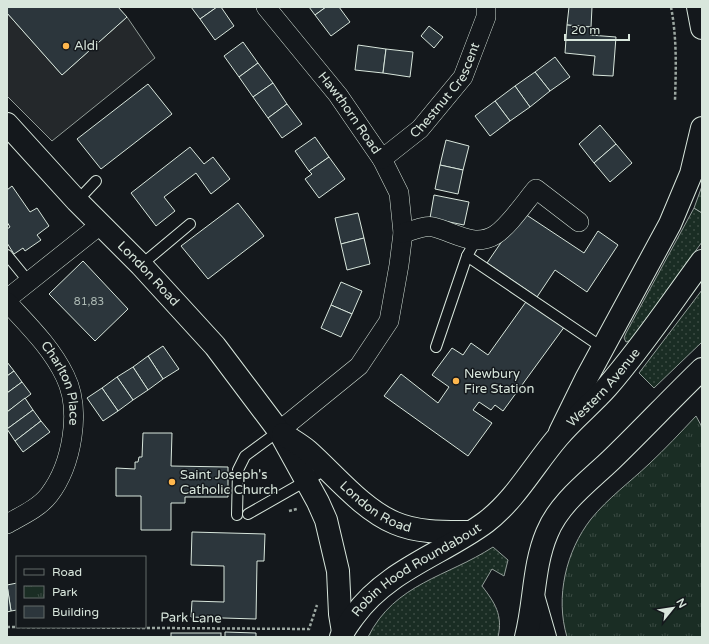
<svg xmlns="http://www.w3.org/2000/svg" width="709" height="644" font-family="'Varela Round',sans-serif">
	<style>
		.grass { fill: url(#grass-dots); stroke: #939e99 }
		.forest { fill: url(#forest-firs); stroke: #939e99 }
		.park { fill: url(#park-tufts); stroke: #939e99 }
		.parking { fill: #24282b; stroke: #939e99 }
		.building { fill: #2c363c; stroke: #d8e6dc }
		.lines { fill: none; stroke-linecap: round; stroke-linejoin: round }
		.service-casing { stroke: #d8e6dc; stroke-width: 12 }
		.minor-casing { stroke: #d8e6dc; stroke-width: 20 }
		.tertiary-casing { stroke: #d8e6dc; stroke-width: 24 }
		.secondary-casing { stroke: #d8e6dc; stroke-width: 24 }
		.primary-casing { stroke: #d8e6dc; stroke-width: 24 }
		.trunk-casing { stroke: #d8e6dc; stroke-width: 24 }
		.path { stroke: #9da8a2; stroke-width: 2.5; stroke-dasharray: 3 2; stroke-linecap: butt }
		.service { stroke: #14181c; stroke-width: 10 }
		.minor { stroke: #14181c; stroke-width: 19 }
		.tertiary { stroke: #14181c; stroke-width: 22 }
		.secondary { stroke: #14181c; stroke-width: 22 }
		.primary { stroke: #14181c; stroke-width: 22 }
		.trunk { stroke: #14181c; stroke-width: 22 }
		.poi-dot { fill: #ffb74d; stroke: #14181c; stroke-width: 1.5 }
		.labels { text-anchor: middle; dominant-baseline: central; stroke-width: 3; stroke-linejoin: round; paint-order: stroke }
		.number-label { font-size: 11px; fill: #adbab4 }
		.poi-label { font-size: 13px; fill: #d8e6dc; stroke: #14181c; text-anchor: start }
		.street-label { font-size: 13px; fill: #d8e6dc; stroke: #14181c }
	</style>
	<defs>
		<pattern id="grass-dots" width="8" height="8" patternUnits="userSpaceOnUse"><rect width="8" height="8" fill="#1a2d24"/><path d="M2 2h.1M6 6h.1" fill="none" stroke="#3b4b43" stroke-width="1.8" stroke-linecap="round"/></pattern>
		<pattern id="forest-firs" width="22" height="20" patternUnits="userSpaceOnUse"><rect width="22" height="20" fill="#1a2d24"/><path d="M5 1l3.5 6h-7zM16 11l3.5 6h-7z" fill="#3b4b43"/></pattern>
		<pattern id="park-tufts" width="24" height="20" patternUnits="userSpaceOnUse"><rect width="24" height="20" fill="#1a2d24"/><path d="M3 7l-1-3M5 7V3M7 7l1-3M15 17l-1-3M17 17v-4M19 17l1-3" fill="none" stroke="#3b4b43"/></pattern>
	</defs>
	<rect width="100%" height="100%" fill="#14181c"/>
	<g class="grass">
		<path d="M694,208L702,213V242L631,340L626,342L624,338L626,333Z"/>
		<path d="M702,290V342L654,388L639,373Z"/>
		<path d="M493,547L508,560L504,576L492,569L482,586C495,603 503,615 498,637H368C395,583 447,577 493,547Z"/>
	</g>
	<path class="forest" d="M702,186V213L694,208Z"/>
	<path class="park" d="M696,416L702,427V637H567C555,597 566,551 591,519C608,498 630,482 649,464C665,449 681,432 696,416Z"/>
	<path class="parking" d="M7,13L62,75L127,17L155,58L52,141L7,96Z"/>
	<g class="building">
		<path d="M7,7H118L127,17L62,75L7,13Z"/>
		<path d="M191,7H217L200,19Z"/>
		<path d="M217,7H221L234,26L215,40L200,19Z"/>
		<path d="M309,7H326L315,15Z"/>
		<path d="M326,7H339L350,22L331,36L315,15Z"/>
		<path d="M569,7H592L591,27L567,25Z"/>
		<path d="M567,25L591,27L590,35L616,37L613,76L593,75L595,56L565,53Z"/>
		<path d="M429,26L443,37L434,48L421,36Z"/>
		<path d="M243,42L258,63L239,77L224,56Z"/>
		<path d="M358,45L386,49L383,73L355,70Z"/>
		<path d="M386,49L413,52L410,77L383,73Z"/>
		<path d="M555,57L570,77L550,91L535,72Z"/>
		<path d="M258,63L273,83L253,97L239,77Z"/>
		<path d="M535,72L550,91L530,107L515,86Z"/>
		<path d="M273,83L287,104L268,118L253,97Z"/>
		<path d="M148,84L172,114L101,169L77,139Z"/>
		<path d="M515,86L530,107L510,121L495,101Z"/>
		<path d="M495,101L510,121L490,136L475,116Z"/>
		<path d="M287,104L302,124L282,138L268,118Z"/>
		<path d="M600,125L616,144L594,163L579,144Z"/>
		<path d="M315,137L329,157L309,171L295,151Z"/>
		<path d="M446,140L469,146L463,170L440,165Z"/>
		<path d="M616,144L632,163L610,182L594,163Z"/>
		<path d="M190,147L204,164L213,157L230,179L211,194L196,173L164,197L175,211L156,226L131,193Z"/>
		<path d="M329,157L345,179L319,198L305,179L312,174L309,171Z"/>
		<path d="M440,165L463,170L458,194L435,189Z"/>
		<path d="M12,186L30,212L37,208L49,226L37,235L41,240L25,251L23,248L14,254L7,243V229L10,227L7,222V190Z"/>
		<path d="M434,195L469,202L464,225L430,218Z"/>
		<path d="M238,203L264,236L208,279L181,246Z"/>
		<path d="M522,212L584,253L598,231L618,245L587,292L555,270L537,297L487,263Z"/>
		<path d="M358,213L364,238L341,244L335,218Z"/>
		<path d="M364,238L370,264L347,270L341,244Z"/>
		<path d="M83,261L128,309L95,341L49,294Z"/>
		<path d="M341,282L362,291L352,314L331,305Z"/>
		<path d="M528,299L565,326L503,411L495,405L491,410L479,402L473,410L492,423L468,456L384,396L401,374L438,403L449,387L432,375L452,348L463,355L471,343L488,355Z"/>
		<path d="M331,305L352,314L341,337L321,328Z"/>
		<path d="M163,346L179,369L163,379L148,356Z"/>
		<path d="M148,356L163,379L148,390L133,367Z"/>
		<path d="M7,362L14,371L7,376Z"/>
		<path d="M133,367L148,390L133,400L117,377Z"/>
		<path d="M14,371L22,382L7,393V376Z"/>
		<path d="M117,377L133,400L118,411L102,388Z"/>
		<path d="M22,382L31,394L7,412V393Z"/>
		<path d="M102,388L118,411L103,421L87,398Z"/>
		<path d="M25,398L33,410L7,429V412Z"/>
		<path d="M33,410L41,421L15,441L7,429Z"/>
		<path d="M41,421L50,432L23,452L15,441Z"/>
		<path d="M143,433H172L171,466L228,467V497H185V503H171V530H141V496H116V468L135,469V462H138L139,457H142Z"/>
		<path d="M192,532L265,534L264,561H257L256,619L191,617L192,601L224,602V566L191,565Z"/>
		<path d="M17,583V610L11,611L7,585Z"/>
		<path d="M7,585L11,611L7,612Z"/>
		<path d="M225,632L256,633V637H225Z"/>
		<rect x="171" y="633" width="50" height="4"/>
	</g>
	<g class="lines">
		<defs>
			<g id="service">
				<path d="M77,201L96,181"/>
				<path d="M7,255L29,282"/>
				<path d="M467,256L603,348"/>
				<path d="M141,265L190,224"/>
				<path d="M436,347L467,256L476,240"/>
				<path d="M248,514L327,469"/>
				<path d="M237,515L238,470L245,456L279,431"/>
			</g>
			<g id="minor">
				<path id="s1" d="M266,7L338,95L382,159L399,193L403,233L399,265L389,321L359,366L279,431"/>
				<path id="s2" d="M382,159L420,129L463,77L486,17V7"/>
				<path d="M403,233C411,231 425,225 433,227C454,232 474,248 495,235C509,226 525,202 536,189L579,222"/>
				<path d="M7,299L100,225"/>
				<path id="s3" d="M7,302C28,325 51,347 65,376C82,410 72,465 49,495C39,508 21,516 7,524"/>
			</g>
			<g id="tertiary">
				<path id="s4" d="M7,124L77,201L141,265L215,346L279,431L318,502L326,520L338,571L340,614L343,632"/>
				<path id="s5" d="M283,434C292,440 301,445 308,451C335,475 362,509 395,523C418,533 445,532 470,532"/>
			</g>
			<path id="secondary" d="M534,599L545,637"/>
			<g id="primary">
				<path d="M698,7L702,28"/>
				<path d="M560,432L586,379L670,224L691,174L702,128"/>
			</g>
			<g id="trunk">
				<path id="s6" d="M341,637C344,629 349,623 354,616C387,570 443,554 486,522C516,499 534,465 558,437C573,419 592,404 607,387C642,347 671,303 702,261"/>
				<path d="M526,637C535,602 533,566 547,533C559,503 589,481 611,460C642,430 671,399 702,369"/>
			</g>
		</defs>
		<use href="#service" class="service-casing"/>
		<use href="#minor" class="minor-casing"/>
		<use href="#tertiary" class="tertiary-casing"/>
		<use href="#secondary" class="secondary-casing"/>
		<use href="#primary" class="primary-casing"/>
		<use href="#trunk" class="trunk-casing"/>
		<g class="path">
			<path d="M671,7C677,38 676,69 675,100"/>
			<path d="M289,511L297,509"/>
			<path d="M7,627L309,629L317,605"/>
		</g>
		<use href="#service" class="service"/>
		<use href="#minor" class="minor"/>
		<use href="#tertiary" class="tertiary"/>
		<use href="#secondary" class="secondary"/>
		<use href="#primary" class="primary"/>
		<use href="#trunk" class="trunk"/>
	</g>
	<g class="poi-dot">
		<circle cx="66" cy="46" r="4"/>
		<circle cx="456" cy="381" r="4"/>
		<circle cx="172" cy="482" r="4"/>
	</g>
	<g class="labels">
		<g class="number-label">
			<text x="89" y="301">81,83</text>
		</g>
		<g class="poi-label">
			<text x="74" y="46">Aldi</text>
			<text x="464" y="374">Newbury<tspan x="464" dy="15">Fire Station</tspan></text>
			<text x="180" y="475">Saint Joseph's<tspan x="180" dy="15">Catholic Church</tspan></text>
		</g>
		<g class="street-label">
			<text stroke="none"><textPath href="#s2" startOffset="95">Chestnut Crescent</textPath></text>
			<text stroke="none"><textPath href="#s1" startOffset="135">Hawthorn Road</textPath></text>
			<text stroke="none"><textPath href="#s4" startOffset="206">London Road</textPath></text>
			<text stroke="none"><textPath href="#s3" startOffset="100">Charlton Place</textPath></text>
			<text stroke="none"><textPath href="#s6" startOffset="367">Western Avenue</textPath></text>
			<text stroke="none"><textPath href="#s5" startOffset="119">London Road</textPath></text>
			<text stroke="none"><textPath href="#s6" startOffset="103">Robin Hood Roundabout</textPath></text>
			<text transform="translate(191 618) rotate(1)">Park Lane</text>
		</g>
	</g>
	<rect width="709" height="644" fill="none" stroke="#d8e6dc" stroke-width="16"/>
	<rect x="16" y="556" width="130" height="72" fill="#14181c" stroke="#626a69"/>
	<rect x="24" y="569" width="20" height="6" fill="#14181c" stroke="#626a69"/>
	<text x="52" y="576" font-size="12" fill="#d8e6dc">Road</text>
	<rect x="24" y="586" width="20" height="12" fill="url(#park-tufts)" stroke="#626a69"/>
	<text x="52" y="596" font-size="12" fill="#d8e6dc">Park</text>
	<rect x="24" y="606" width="20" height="12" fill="#2c363c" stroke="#626a69"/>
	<text x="52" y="616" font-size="12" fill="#d8e6dc">Building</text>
	<g transform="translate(673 608) rotate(60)" stroke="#14181c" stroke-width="3" paint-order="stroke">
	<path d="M0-3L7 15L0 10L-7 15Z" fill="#d8e6dc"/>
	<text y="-6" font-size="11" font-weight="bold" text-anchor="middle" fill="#d8e6dc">N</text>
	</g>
	<path d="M565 34v6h64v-6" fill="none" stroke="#d8e6dc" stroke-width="2"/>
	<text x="571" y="34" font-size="12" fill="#d8e6dc" stroke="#14181c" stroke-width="3" paint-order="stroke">20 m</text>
</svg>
